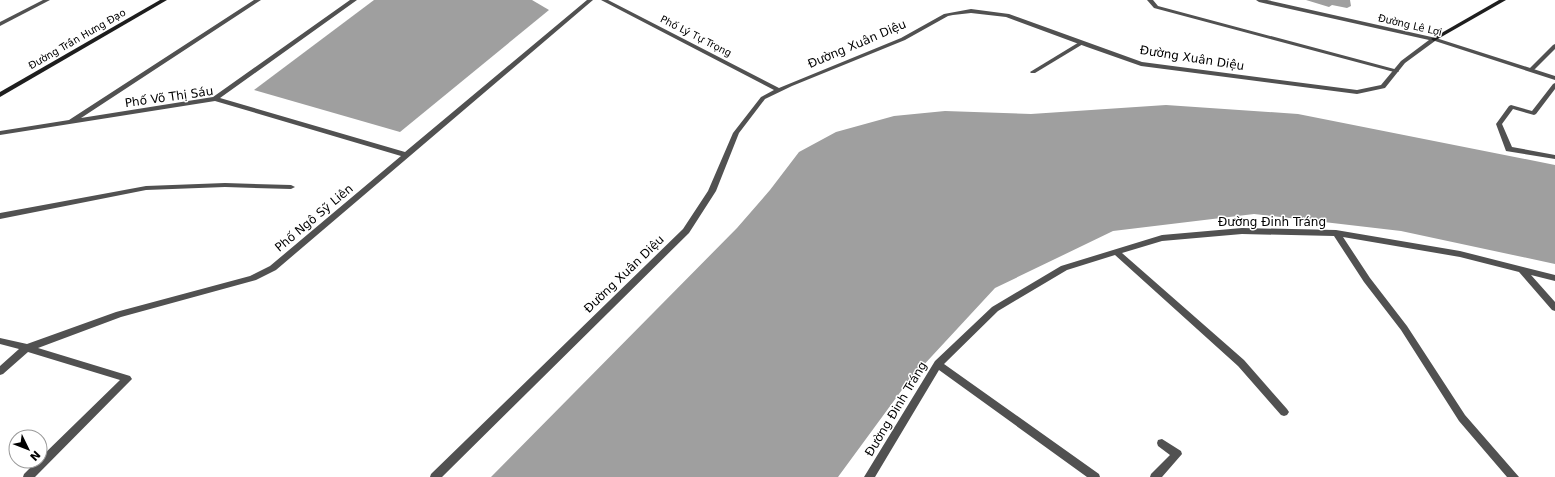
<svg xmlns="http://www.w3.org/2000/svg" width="1555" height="477" font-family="'DejaVu Sans',sans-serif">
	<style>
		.water { fill: #9f9f9f }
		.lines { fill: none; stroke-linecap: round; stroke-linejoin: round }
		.minor { fill: #515151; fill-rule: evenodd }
		.tertiary { fill: #515151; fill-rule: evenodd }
		.secondary { fill: #1e1e1e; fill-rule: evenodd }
		.labels { text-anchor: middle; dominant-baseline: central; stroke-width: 3; stroke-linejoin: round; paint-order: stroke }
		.far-street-label { font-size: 10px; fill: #000; stroke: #fff }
		.street-label { font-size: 12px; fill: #000; stroke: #fff }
	</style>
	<rect width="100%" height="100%" fill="#fff"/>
	<g class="water">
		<path d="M374,0H532L549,10L400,132L254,90Z"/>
		<path d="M1306,0H1350L1351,6L1347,8L1332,5L1329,7Z"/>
		<path d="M1166,105L1298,114L1555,165V264L1401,231L1254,214L1113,231L995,288L907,383L838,477H491L737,228L770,190L799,152L836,132L894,116L945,111L1031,114Z"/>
	</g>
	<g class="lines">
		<g class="minor">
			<path d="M43,0H50L0,26V22Z"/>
			<path d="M254,0H261L81,118L213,97L350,0H357L220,98L405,152L587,0H593L276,270L256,280L121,317L38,348L130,376L132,379L35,477H23L24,474L37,461H40V458L120,380L28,352L3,374L0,375V366L19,349L0,344V338L27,344L116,312L250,276L270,266L401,156L215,101L0,135V131L69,120Z"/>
			<path d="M1147,0H1153L1158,6L1398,70L1399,71L1398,72H1394L1154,8Z"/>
			<path d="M1081,41L1083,42V44L1035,73H1031L1030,72Z"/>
			<path d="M1555,44V49L1533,71H1529V69L1553,45Z"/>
			<path d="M1555,83V89L1536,114L1534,115L1513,109L1502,124L1512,147L1555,155V159L1506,151L1496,124L1509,106L1511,105L1532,111L1553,84Z"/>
			<path d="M225,183L291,185L295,187L291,189L225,187L146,190L0,219V213L146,186Z"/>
			<path d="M1242,228L1336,230L1460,251L1555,275V281L1531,275L1555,302V311L1552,310L1519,272L1460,257L1343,237L1370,278L1407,326L1465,415L1519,477H1507L1459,421L1401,330L1364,282L1334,236L1242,234L1162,241L1122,253L1244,360L1287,409L1289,412L1287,415L1284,416L1281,415L1238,366L1115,255L1067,270L998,311L944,364L1099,474L1100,477H1087L939,370L875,477H864L935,361L992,307L1061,266L1162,235Z"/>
			<path d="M1162,439L1181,451L1182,454L1162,477H1150L1151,474L1170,455L1158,446L1157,443L1158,440Z"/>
		</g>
		<path class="tertiary" d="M601,0H608L779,88L901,38L944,14L971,9L1009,14L1142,62L1357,90L1381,85L1401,61L1429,40L1259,2L1256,0H1267L1436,38L1555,76V80L1435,41L1405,63L1385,88L1357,94L1141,66L1087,47L1006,17L971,13L953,15L948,16L905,40L792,86L765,99L739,133L716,191L689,233L442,477H430L431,474L683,229L708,191L733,133L761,97L774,90Z"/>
		<g class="secondary">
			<path d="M160,0H167L0,97V92Z"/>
			<path d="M1499,0H1506L1436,40L1434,41L1431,39Z"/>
		</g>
	</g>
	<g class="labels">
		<g class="far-street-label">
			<text transform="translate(1410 25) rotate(13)">Đường Lê Lợi</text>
			<text transform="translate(696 36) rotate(27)">Phố Lý Tự Trọng</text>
			<text transform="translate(77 39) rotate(-30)">Đường Trần Hưng Đạo</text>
		</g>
		<g class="street-label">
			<text transform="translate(857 44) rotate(-23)">Đường Xuân Diệu</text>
			<text transform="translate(1192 58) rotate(9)">Đường Xuân Diệu</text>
			<text transform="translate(169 97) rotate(-8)">Phố Võ Thị Sáu</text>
			<text transform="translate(314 218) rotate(-40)">Phố Ngô Sỹ Liên</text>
			<text x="1272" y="222">Đường Đinh Tráng</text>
			<text transform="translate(624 274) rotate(-44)">Đường Xuân Diệu</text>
			<text transform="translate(896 409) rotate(-59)">Đường Đinh Tráng</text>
		</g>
	</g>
	<g transform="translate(28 449) rotate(133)"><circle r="19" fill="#ffffff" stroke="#999999"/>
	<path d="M0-3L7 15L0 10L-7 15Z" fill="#000000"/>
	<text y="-6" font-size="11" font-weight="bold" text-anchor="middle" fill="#000000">N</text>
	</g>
</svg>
